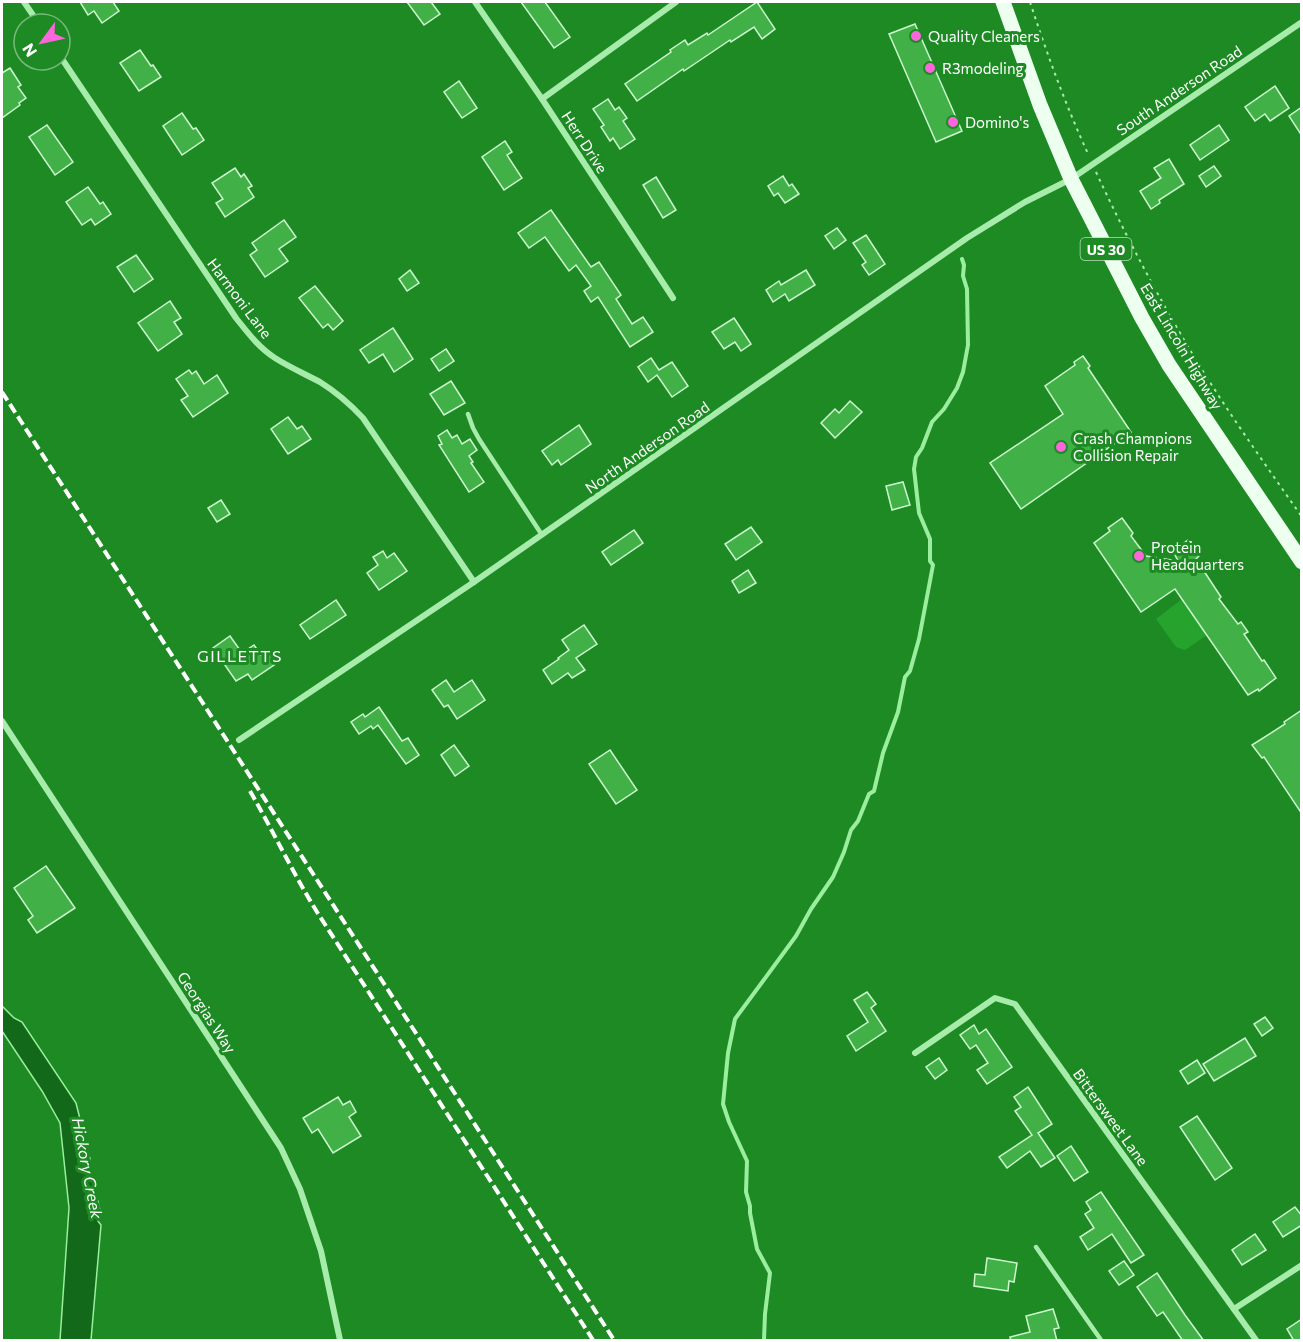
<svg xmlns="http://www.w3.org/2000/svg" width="1303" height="1342" font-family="Commissioner,sans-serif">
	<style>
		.green { fill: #26a32c }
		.water { fill: #13691a; stroke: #9bee9e; stroke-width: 1.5 }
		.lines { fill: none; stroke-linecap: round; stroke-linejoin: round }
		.stream { stroke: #9bee9e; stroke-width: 4 }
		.building { fill: #41b147; stroke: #cdf9cf; stroke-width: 1.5 }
		.path { stroke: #a8ecab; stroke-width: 2; stroke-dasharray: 3 4.5; stroke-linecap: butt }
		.service { stroke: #a8ecab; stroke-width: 4.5 }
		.minor { stroke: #a8ecab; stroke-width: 6 }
		.primary { stroke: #edffef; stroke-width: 15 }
		.rail { stroke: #fff; stroke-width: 4; stroke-dasharray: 10 4.5; stroke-linecap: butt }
		.poi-dot { fill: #fc66dc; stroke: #1d8a24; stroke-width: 2 }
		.labels { text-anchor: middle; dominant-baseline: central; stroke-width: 6; stroke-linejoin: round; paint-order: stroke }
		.shield { fill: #1d8a24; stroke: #bbdcbd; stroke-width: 1.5 }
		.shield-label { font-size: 14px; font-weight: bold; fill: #fff }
		.poi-label { font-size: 15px; fill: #fff; stroke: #1d8a24; text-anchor: start }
		.street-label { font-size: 15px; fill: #fff; stroke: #1d8a24 }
		.neighbourhood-label { font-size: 16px; letter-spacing: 1.5px; fill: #fff; stroke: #1d8a24 }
		.water-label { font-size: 16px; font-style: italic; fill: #fff; stroke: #1d8a24 }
	</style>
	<rect width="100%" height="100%" fill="#1d8a24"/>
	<path class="green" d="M1182,599L1207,635L1185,650L1176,647L1156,619Z"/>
	<path class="water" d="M2,1006L14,1018L22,1022L76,1103L90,1159V1169L100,1210L98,1221L101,1225L91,1340H60L69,1208L60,1123L42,1091L2,1031Z"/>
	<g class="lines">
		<path class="stream" d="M764,1340L765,1314L770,1273L757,1249L750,1213V1206L746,1192L747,1161L729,1122L723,1104L728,1053L735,1019L796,936L811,909L833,877L844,852L851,830L858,821L869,794L874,791L883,753L898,712L905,677L910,671L919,639L933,565L930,561V539L919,513L914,469L916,457L922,448L932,422L944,409L957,388L963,372L968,345L967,289L963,276L964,265L962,259"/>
	</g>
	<g class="building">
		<path d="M80,2H113L119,11L102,23L94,11L88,15Z"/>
		<path d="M407,2H431L440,14L424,25Z"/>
		<path d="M521,2H545L570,37L554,48Z"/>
		<path d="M757,2L775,29L762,39L754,27L731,42L730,40L684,71L683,69L637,101L625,84L671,52L670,50L685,40L688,45L707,33L708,35Z"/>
		<path d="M915,24L962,131L936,142L889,34Z"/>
		<path d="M140,50L151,66L153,65L161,77L139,91L120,63Z"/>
		<path d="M10,68L21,85L18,87L26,98L19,103L20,105L2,118V73Z"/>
		<path d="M459,81L477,108L462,118L444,92Z"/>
		<path d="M1275,86L1289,108L1270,121L1265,114L1255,121L1245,107Z"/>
		<path d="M608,99L615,110L619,107L627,118L623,121L635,139L620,149L613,138L610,141L601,127L604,125L593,109Z"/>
		<path d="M1302,107V136L1289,116Z"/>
		<path d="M182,113L193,129L196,128L204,140L182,155L163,126Z"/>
		<path d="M47,125L73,162L55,175L29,137Z"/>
		<path d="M1219,125L1229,140L1200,160L1190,145Z"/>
		<path d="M505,141L512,152L507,155L522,178L504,190L482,157Z"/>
		<path d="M1169,159L1184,184L1159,200L1160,203L1151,209L1140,191L1161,178L1154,168Z"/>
		<path d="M1214,166L1221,176L1206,187L1199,176Z"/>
		<path d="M235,168L241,177L244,174L252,186L248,188L254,197L225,217L216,203L223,199L212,183Z"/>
		<path d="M783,176L789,186L792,184L799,194L785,203L778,193L774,196L768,186Z"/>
		<path d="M656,177L676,210L663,218L643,185Z"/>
		<path d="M88,187L100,204L103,202L111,214L95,225L91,219L82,225L66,202Z"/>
		<path d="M551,210L591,267L599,262L621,295L616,299L632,324L643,317L653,332L630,347L598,297L591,302L584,291L591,286L576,265L569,271L545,237L529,248L518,233Z"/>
		<path d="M284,220L296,237L279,249L288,261L265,277L250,255L257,250L252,243Z"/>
		<path d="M837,228L846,240L834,249L825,236Z"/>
		<path d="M866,235L885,264L869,275L862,265L866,262L853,243Z"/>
		<path d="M136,255L153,279L134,292L117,267Z"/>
		<path d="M410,270L419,283L407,291L399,279Z"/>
		<path d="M806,270L815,285L789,301L785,294L773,302L766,290L779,281L781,285Z"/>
		<path d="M315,286L343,321L333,330L328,324L323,328L299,298Z"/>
		<path d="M170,301L181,318L174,322L182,334L158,351L138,323Z"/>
		<path d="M734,318L751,344L741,351L735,342L724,349L712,332Z"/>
		<path d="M393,328L413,359L394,372L383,354L369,363L360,350Z"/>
		<path d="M446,349L454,361L439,371L431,359Z"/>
		<path d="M1083,356L1090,366L1088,368L1131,432L1021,509L990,463L1063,414L1045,386L1075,365L1074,362Z"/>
		<path d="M651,358L659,370L672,362L688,386L672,397L657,375L648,382L638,367Z"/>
		<path d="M189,370L192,374L196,371L204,384L217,375L228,393L193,417L181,400L188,396L176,379Z"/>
		<path d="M451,381L465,403L444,415L430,394Z"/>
		<path d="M850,401L862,412L835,438L821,423L835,409L839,413Z"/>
		<path d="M288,417L297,429L302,426L311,439L288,454L271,429Z"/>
		<path d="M579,425L591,444L561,465L558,460L552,465L542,451Z"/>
		<path d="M447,430L452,438L457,435L462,444L470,439L477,450L469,456L473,462L471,463L484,482L469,492L439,445L442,444L438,436Z"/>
		<path d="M903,482L910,505L892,510L886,486Z"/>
		<path d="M221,500L230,514L217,522L208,508Z"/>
		<path d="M1122,518L1133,533L1131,536L1146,556L1178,561L1173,551L1188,540L1199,556L1196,559L1221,597L1219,599L1238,624L1241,622L1248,632L1244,634L1262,661L1264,660L1276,678L1259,691L1258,689L1248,695L1175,589L1141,612L1094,543L1110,531L1108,528Z"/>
		<path d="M751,527L762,542L736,560L725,544Z"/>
		<path d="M634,530L643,543L611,565L602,552Z"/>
		<path d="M383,551L387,558L394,553L407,571L379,590L367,573L378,565L373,557Z"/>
		<path d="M748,570L756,583L739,593L732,581Z"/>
		<path d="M336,600L346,615L310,639L300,625Z"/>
		<path d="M584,625L597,644L576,658L585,670L572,678L568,673L552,684L543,670L559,659L558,658L569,650L562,640Z"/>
		<path d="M230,636L242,653L254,645L261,655L268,650L277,663L252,680L248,674L236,681L213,648Z"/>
		<path d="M446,680L454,692L472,680L485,700L457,719L448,705L444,707L432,690Z"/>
		<path d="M379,707L402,741L408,738L419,755L406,764L378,725L373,729L371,726L359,734L351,722L363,714L365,717Z"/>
		<path d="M1302,710V814L1264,757L1262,758L1252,745L1285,724L1284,722Z"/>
		<path d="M454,745L469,766L455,776L441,755Z"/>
		<path d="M610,750L637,790L616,804L589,764Z"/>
		<path d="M46,866L75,908L37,933L28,920L33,916L14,888Z"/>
		<path d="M867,992L876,1004L871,1008L886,1031L856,1051L847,1036L868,1022L854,1000Z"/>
		<path d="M1265,1017L1273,1028L1262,1036L1254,1024Z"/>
		<path d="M974,1025L979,1034L986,1029L1012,1067L987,1084L977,1070L988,1063L976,1045L970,1049L960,1035Z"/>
		<path d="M1245,1038L1256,1056L1214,1081L1203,1064Z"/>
		<path d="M939,1058L947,1070L935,1079L926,1067Z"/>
		<path d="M1197,1060L1205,1073L1188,1084L1180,1071Z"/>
		<path d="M1028,1087L1052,1124L1038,1133L1055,1158L1041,1167L1030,1151L1007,1168L999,1157L1032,1135L1015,1111L1021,1107L1014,1097Z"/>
		<path d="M338,1097L343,1105L350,1101L356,1112L349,1117L361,1136L333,1153L318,1129L312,1133L303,1118Z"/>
		<path d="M1197,1116L1232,1168L1215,1180L1180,1127Z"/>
		<path d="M1071,1146L1088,1172L1074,1181L1057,1156Z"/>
		<path d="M1101,1192L1144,1255L1131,1263L1112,1234L1088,1250L1080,1237L1094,1228L1085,1214L1091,1210L1086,1202Z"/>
		<path d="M1295,1207L1302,1216V1225L1283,1237L1273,1222Z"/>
		<path d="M1255,1234L1266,1250L1242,1265L1232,1250Z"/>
		<path d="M987,1258L1017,1263L1014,1282L1009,1281L1008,1291L974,1286L975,1274L985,1275Z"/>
		<path d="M1124,1261L1134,1275L1119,1285L1109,1271Z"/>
		<path d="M1157,1273L1185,1315L1204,1341H1183L1163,1312L1157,1316L1137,1287Z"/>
		<path d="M1053,1309L1059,1328L1054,1329L1057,1341H1011L1010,1337L1030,1332L1026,1316Z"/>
		<path d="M1302,1319V1341H1294L1287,1329Z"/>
	</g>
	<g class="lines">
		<g class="path">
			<path d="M1030,2C1047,54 1066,106 1089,156"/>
			<path d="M1096,172C1128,241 1164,308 1204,373C1235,422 1269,470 1302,517"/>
		</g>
		<g class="service">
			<path d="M468,414L473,428L479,439L542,535"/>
			<path d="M1036,1247L1101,1340"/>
		</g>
		<g class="minor">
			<path d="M24,2L39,24"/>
			<path d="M475,2L542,99L673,298"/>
			<path d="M60,56L236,318C248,333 259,348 275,358C289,367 305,374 320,382C336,392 350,404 363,418L474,582"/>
			<path d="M542,99L676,2"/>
			<path d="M2,721L281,1148L300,1189L321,1251L340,1340"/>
			<path d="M239,740L474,582L967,238L1025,202L1071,179L1302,22"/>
			<path d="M915,1053L995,998L1015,1004L1256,1340"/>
			<path d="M1234,1309L1302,1265"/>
		</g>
		<path class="primary" d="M1003,2L1040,105L1071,179L1142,318L1169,365L1302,562"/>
		<g class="rail">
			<path d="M2,392L614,1340"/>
			<path d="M250,791C273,831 293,873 317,912L593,1340"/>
		</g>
	</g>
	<g class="poi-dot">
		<circle cx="916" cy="36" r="6"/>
		<circle cx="930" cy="68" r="6"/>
		<circle cx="953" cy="122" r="6"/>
		<circle cx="1061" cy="447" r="6"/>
		<circle cx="1139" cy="556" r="6"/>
	</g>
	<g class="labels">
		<rect class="shield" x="1080.5" y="238" width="51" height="22" rx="4.5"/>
		<g class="shield-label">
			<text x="1106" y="249">US 30</text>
		</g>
		<g class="poi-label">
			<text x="928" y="36">Quality Cleaners</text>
			<text x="942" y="68">R3modeling</text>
			<text x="965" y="122">Domino's</text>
			<text x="1073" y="438">Crash Champions<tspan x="1073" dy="17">Collision Repair</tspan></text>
			<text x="1151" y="547">Protein<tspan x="1151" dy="17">Headquarters</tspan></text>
		</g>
		<g class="street-label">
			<text transform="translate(1179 90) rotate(-34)">South Anderson Road</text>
			<text transform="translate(585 142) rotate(57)">Herr Drive</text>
			<text transform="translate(240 298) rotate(53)">Harmoni Lane</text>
			<text transform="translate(1182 346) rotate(59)">East Lincoln Highway</text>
			<text transform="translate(647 447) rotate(-35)">North Anderson Road</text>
			<text transform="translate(207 1012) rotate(57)">Georgias Way</text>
			<text transform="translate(1111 1117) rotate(54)">Bittersweet Lane</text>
		</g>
		<g class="neighbourhood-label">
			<text x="240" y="655">GILLETTS</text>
		</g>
		<g class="water-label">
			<text transform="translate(88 1168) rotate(79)">Hickory Creek</text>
		</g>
	</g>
	<rect width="1303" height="1342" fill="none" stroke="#ffffff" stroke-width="6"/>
	<g transform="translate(42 42) rotate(237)"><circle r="28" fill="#1d8a24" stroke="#77b97c" stroke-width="1.5"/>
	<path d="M0-4.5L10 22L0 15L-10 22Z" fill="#fc66dc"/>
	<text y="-9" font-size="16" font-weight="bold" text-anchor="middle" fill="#ffffff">N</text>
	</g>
</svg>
